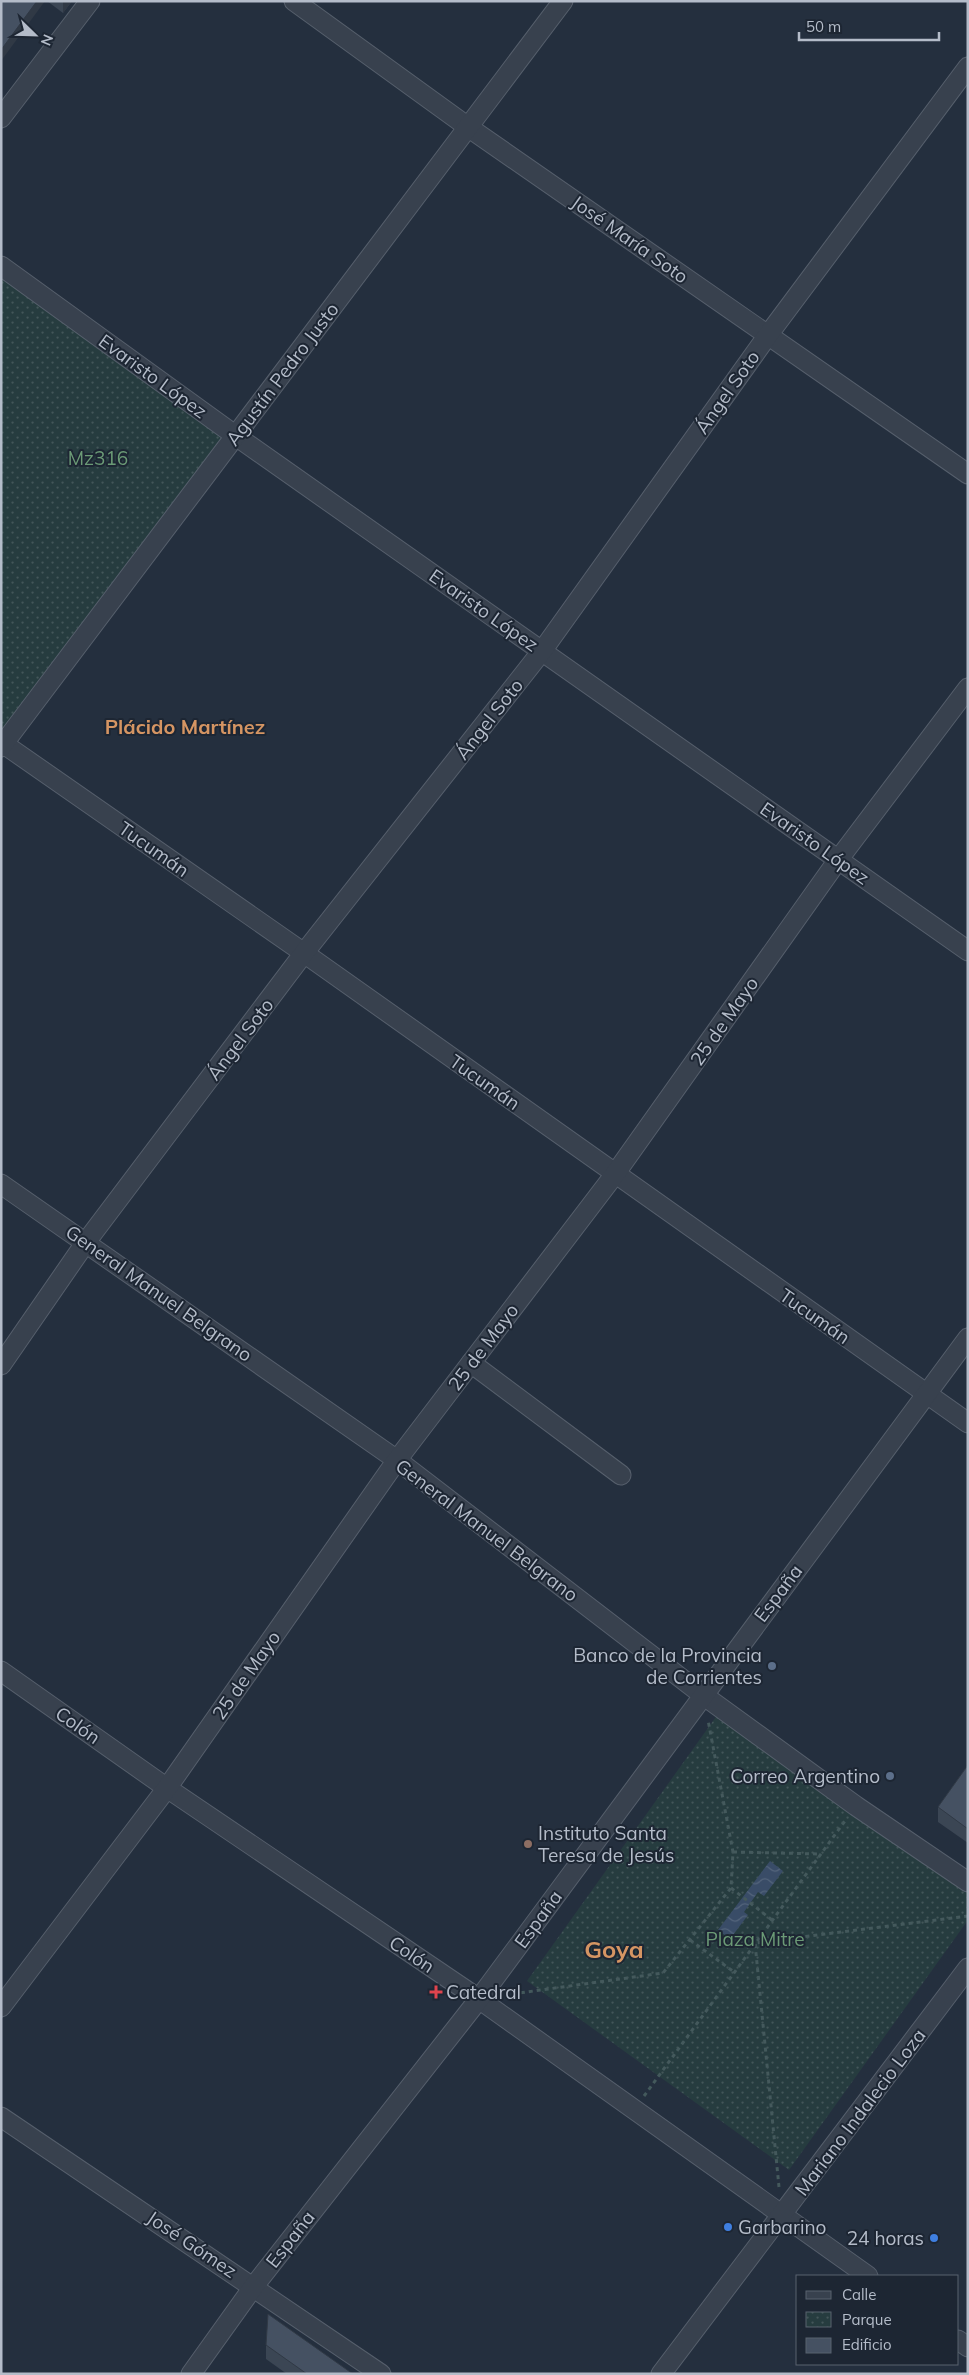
<svg xmlns="http://www.w3.org/2000/svg" width="969" height="2375" font-family="Mulish,sans-serif">
	<style>
		.park { fill: url(#park-dots) }
		.water { fill: url(#water-waves) }
		.lines { fill: none; stroke-linecap: round; stroke-linejoin: round }
		.minor-casing { stroke: #565f6c; stroke-width: 21 }
		.path { stroke: #44595c; stroke-width: 3; stroke-dasharray: 4 4; stroke-linecap: butt }
		.minor { stroke: #38414e; stroke-width: 19 }
		.wall { fill: #3b4654 }
		.shaded-wall { fill: #303945 }
		.building { fill: #455162; stroke: #303945 }
		.service-dot { fill: #5c6f8a; stroke: #1d2633; stroke-width: 2 }
		.education-dot { fill: #8d6e63; stroke: #1d2633; stroke-width: 2 }
		.health-dot { fill: #e0444e; stroke: #1d2633; stroke-width: 2 }
		.shop-dot { fill: #3f7fe0; stroke: #1d2633; stroke-width: 2 }
		.labels { text-anchor: middle; dominant-baseline: central; stroke-width: 4; stroke-linejoin: round; paint-order: stroke }
		.street-label { font-size: 19px; fill: #b4bcc9; stroke: #1d2633 }
		.park-label { font-size: 19px; fill: #6b9a76; stroke: #1d2633 }
		.poi-label { font-size: 19px; fill: #b4bcc9; stroke: #1d2633; text-anchor: end }
		.neighbourhood-label { font-size: 20px; font-weight: bold; fill: #d59563; stroke: #1d2633 }
		.district-label { font-size: 24px; font-weight: bold; fill: #d59563; stroke: #1d2633 }
	</style>
	<defs>
		<pattern id="park-dots" width="8" height="8" patternUnits="userSpaceOnUse" patternTransform="scale(1.25)"><rect width="8" height="8" fill="#263c3f"/><path d="M2 2h.1M6 6h.1" fill="none" stroke="#435659" stroke-width="1.8" stroke-linecap="round"/></pattern>
		<pattern id="water-waves" width="16" height="10" patternUnits="userSpaceOnUse" patternTransform="scale(1.25)"><rect width="16" height="10" fill="#394c67"/><path d="M0 5q4-4 8 0t8 0" fill="none" stroke="#53647b"/></pattern>
	</defs>
	<rect width="100%" height="100%" fill="#242f3e"/>
	<g class="park">
		<path d="M1,266L236,436L1,742Z"/>
		<path d="M723,1707L968,1882V1920L789,2170L527,1981Z"/>
	</g>
	<path class="water" d="M770,1861L783,1871L764,1896L758,1892L744,1912L748,1915L730,1939L718,1930Z"/>
	<g class="lines">
		<defs>
			<g id="minor">
				<path d="M294,1L468,127L968,474"/>
				<path d="M1,118L90,1"/>
				<path d="M1,266L236,436L968,951"/>
				<path d="M1,742L304,953L968,1423"/>
				<path d="M1,747L563,1"/>
				<path d="M1,1184L397,1460L703,1695L856,1806L968,1882"/>
				<path d="M471,1363L621,1475"/>
				<path d="M1,1365L86,1242L304,953L542,651L768,335L968,67"/>
				<path d="M1,1671L167,1788L479,1999L868,2276"/>
				<path d="M1,2007L167,1788L397,1460L615,1174L838,860L968,688"/>
				<path d="M1,2117L381,2374"/>
				<path d="M958,2340L968,2347"/>
				<path d="M191,2374L254,2286L479,1999L968,1338"/>
				<path d="M661,2374L968,1968"/>
			</g>
		</defs>
		<use href="#minor" class="minor-casing"/>
		<g class="path">
			<path d="M733,1852L821,1854"/>
			<path d="M731,1888L772,1920"/>
			<path d="M690,1940L734,1972"/>
			<path d="M505,1995L663,1973L731,1888L733,1852L708,1720"/>
			<path d="M644,2096L845,1821"/>
			<path d="M779,2187L755,1943L968,1916"/>
		</g>
		<use href="#minor" class="minor"/>
	</g>
	<g class="wall">
		<path d="M47,1H72L63,13Z"/>
		<path d="M968,1765V1843L938,1822V1807Z"/>
		<path d="M266,2345L353,2374H287L266,2359Z"/>
	</g>
	<g class="shaded-wall">
		<path d="M37,1H45L1,61V50Z"/>
		<path d="M64,1H72L63,13V2Z"/>
	</g>
	<g class="building">
		<path d="M1,1H37L1,50Z"/>
		<path d="M968,1765V1829L938,1807Z"/>
		<path d="M268,2314L353,2374H307L266,2345Z"/>
	</g>
	<g class="service-dot">
		<circle cx="772" cy="1666" r="5"/>
		<circle cx="890" cy="1776" r="5"/>
	</g>
	<circle class="education-dot" cx="528" cy="1844" r="5"/>
	<path class="health-dot" d="M433.5 1984.5h5v5h5v5h-5v5h-5v-5h-5v-5h5z"/>
	<g class="shop-dot">
		<circle cx="728" cy="2227" r="5"/>
		<circle cx="934" cy="2238" r="5"/>
	</g>
	<g class="labels">
		<g class="street-label">
			<text transform="translate(630 239) rotate(35)">José María Soto</text>
			<text transform="translate(282 374) rotate(-53)">Agustín Pedro Justo</text>
			<text transform="translate(153 376) rotate(36)">Evaristo López</text>
			<text transform="translate(727 392) rotate(-55)">Ángel Soto</text>
			<text transform="translate(484 610) rotate(35)">Evaristo López</text>
			<text transform="translate(489 719) rotate(-52)">Ángel Soto</text>
			<text transform="translate(815 843) rotate(35)">Evaristo López</text>
			<text transform="translate(154 849) rotate(35)">Tucumán</text>
			<text transform="translate(724 1021) rotate(-55)">25 de Mayo</text>
			<text transform="translate(240 1039) rotate(-53)">Ángel Soto</text>
			<text transform="translate(485 1082) rotate(35)">Tucumán</text>
			<text transform="translate(159 1293) rotate(35)">General Manuel Belgrano</text>
			<text transform="translate(815 1316) rotate(35)">Tucumán</text>
			<text transform="translate(483 1347) rotate(-53)">25 de Mayo</text>
			<text transform="translate(487 1530) rotate(37)">General Manuel Belgrano</text>
			<text transform="translate(778 1593) rotate(-53)">España</text>
			<text transform="translate(246 1675) rotate(-55)">25 de Mayo</text>
			<text transform="translate(78 1725) rotate(35)">Colón</text>
			<text transform="translate(538 1919) rotate(-54)">España</text>
			<text transform="translate(412 1954) rotate(34)">Colón</text>
			<text transform="translate(860 2112) rotate(-53)">Mariano Indalecio Loza</text>
			<text transform="translate(290 2239) rotate(-52)">España</text>
			<text transform="translate(192 2244) rotate(34)">José Gómez</text>
		</g>
		<g class="park-label">
			<text x="98" y="458">Mz316</text>
			<text x="755" y="1939">Plaza Mitre</text>
		</g>
		<g class="poi-label">
			<text x="762" y="1655">Banco de la Provincia<tspan x="762" dy="22">de Corrientes</tspan></text>
			<text x="880" y="1776">Correo Argentino</text>
			<text x="538" y="1833" text-anchor="start">Instituto Santa<tspan x="538" dy="22">Teresa de Jesús</tspan></text>
			<text x="446" y="1992" text-anchor="start">Catedral</text>
			<text x="738" y="2227" text-anchor="start">Garbarino</text>
			<text x="924" y="2238">24 horas</text>
		</g>
		<g class="neighbourhood-label">
			<text x="185" y="726">Plácido Martínez</text>
		</g>
		<g class="district-label">
			<text x="614" y="1949">Goya</text>
		</g>
	</g>
	<rect width="969" height="2375" fill="none" stroke="#b4bcc9" stroke-width="5"/>
	<rect x="796" y="2275" width="162" height="90" fill="#1d2633" stroke="#59626f"/>
	<rect x="806" y="2291" width="25" height="8" fill="#38414e" stroke="#59626f"/>
	<text x="842" y="2300" font-size="15" fill="#b4bcc9">Calle</text>
	<rect x="806" y="2312" width="25" height="15" fill="url(#park-dots)" stroke="#59626f"/>
	<text x="842" y="2325" font-size="15" fill="#b4bcc9">Parque</text>
	<rect x="806" y="2338" width="25" height="15" fill="#455162" stroke="#59626f"/>
	<text x="842" y="2350" font-size="15" fill="#b4bcc9">Edificio</text>
	<g transform="translate(35 35) rotate(113)" stroke="#1d2633" stroke-width="4" paint-order="stroke">
	<path d="M0-4L9 19L0 12L-9 19Z" fill="#b4bcc9"/>
	<text y="-8" font-size="14" font-weight="bold" text-anchor="middle" fill="#b4bcc9">N</text>
	</g>
	<path d="M799 32v8h140v-8" fill="none" stroke="#b4bcc9" stroke-width="2.5"/>
	<text x="806" y="32" font-size="15" fill="#b4bcc9" stroke="#1d2633" stroke-width="4" paint-order="stroke">50 m</text>
</svg>
